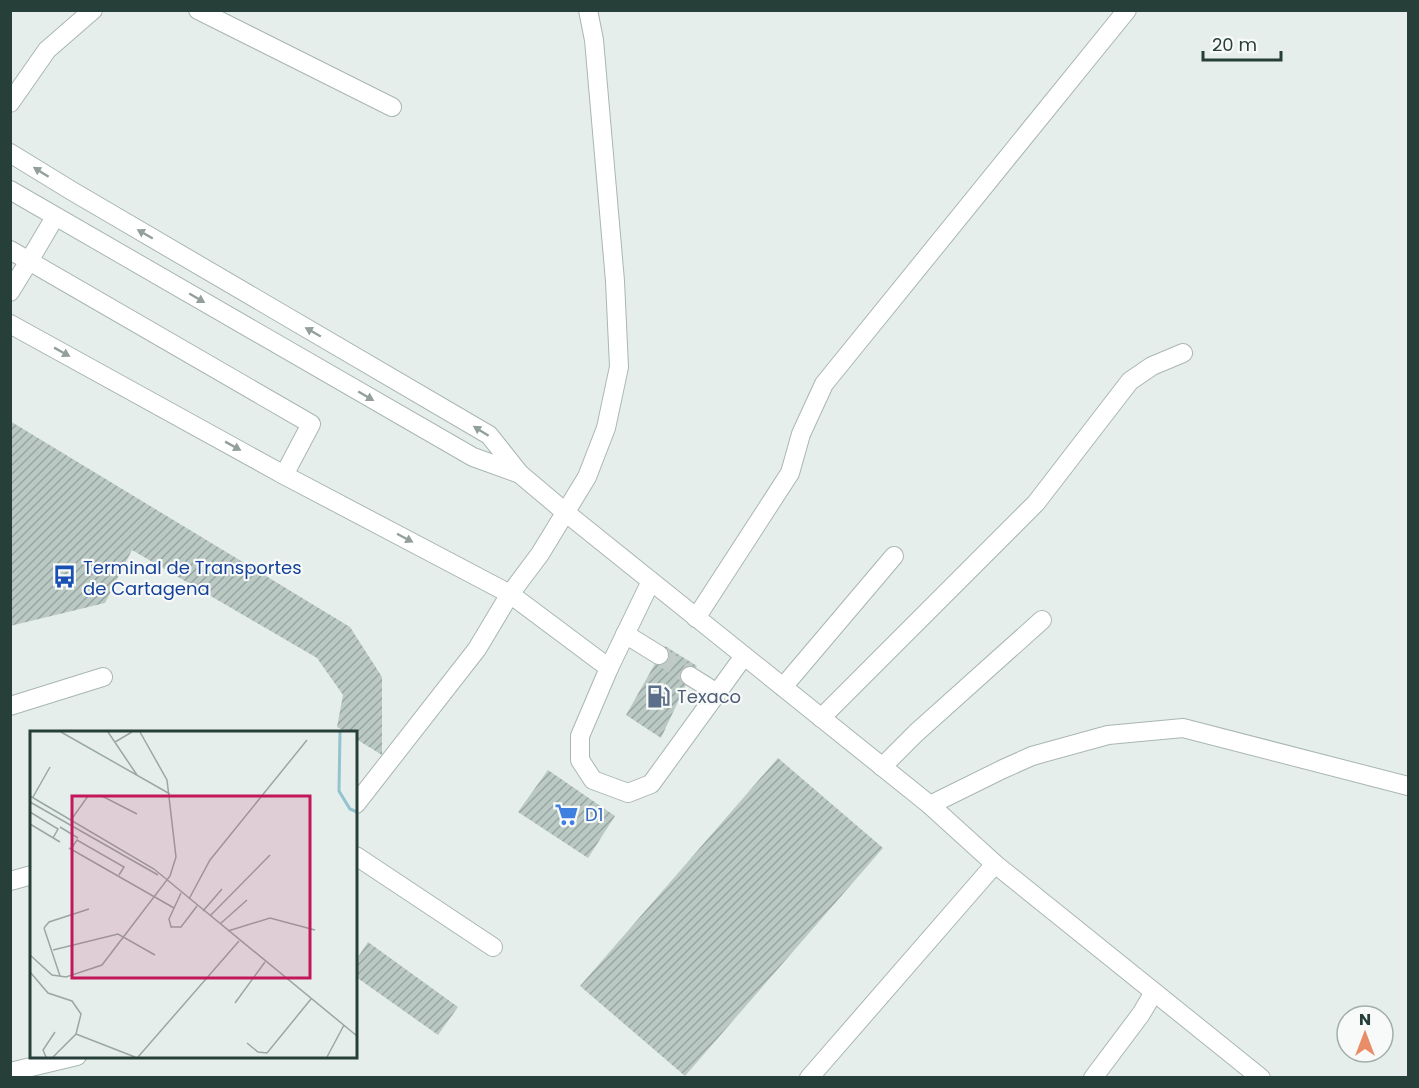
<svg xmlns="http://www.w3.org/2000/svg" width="1419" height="1088" font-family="Poppins,sans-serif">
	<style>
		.building { fill: url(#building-hatch) }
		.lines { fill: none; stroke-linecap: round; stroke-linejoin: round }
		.minor-tunnel { stroke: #c0cbc7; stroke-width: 18; stroke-dasharray: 18 9; stroke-linecap: butt }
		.minor-casing { stroke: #a9b6b2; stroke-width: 20 }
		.minor { stroke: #fff; stroke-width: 18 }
		.oneway { fill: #929f9c }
		.labels { text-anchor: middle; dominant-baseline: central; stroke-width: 4.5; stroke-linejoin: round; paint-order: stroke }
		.transit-label { font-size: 18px; fill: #164399; stroke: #f7faf9; text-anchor: start }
		.service-label { font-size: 18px; fill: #4e5e75; stroke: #f7faf9; text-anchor: start }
		.shop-label { font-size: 18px; fill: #366cbe; stroke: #f7faf9; text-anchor: start }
		.inset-river { fill: none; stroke: #92c3cf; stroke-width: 3 }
		.inset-road { fill: none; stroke: #99a8a4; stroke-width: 1.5 }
		.view { fill: #c2185b; fill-opacity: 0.15; stroke: #c2185b; stroke-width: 3 }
		.inset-edge { fill: none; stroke: #263f39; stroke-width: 3 }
	</style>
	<defs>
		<pattern id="building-hatch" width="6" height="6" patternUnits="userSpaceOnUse" patternTransform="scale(1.5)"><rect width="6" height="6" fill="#bbc9c4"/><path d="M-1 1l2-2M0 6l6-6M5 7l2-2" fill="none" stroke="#98a5a0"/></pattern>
	</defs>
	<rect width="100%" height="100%" fill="#e6eeeb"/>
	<g class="building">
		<path d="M10,421L350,627L382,677V755L356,739V732H346L337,727L343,695L317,658L132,550L105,603L10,626Z"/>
		<path d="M665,646L697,666L690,676L661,738L626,715Z"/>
		<path d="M778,758L883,848L685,1076L580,986Z"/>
		<path d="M548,770L615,816L588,858L518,812Z"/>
		<path d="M368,942L458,1007L438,1035L356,977V960Z"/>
	</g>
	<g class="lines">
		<path class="minor-tunnel" d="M659,655L690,676"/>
		<defs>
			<g id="minor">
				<path d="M198,10L392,107"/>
				<path d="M10,103L47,50L93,10"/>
				<path d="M10,153L72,191L489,435L520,474L565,512L930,805L995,864L1261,1078"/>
				<path d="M10,190L473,457L520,474"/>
				<path d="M10,250L29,261L55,217"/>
				<path d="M10,292L29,261L311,424L284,475"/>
				<path d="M10,324L284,475L510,594L609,668"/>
				<path d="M651,581L609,668L580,736V760L593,780L628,793L651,784L744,656"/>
				<path d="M696,618L790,473L801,434L824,384L1127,10"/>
				<path d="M625,634L659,655"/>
				<path d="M690,676L717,693"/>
				<path d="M783,687L894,556"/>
				<path d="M10,706L103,677"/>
				<path d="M821,718L1036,503L1130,381L1152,366L1183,353"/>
				<path d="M882,767L916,733L1042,620"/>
				<path d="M356,804L477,649L510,594L540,554L587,477L606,428L619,367L615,281L594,40L588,10"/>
				<path d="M930,805L1003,769L1032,756L1108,735L1183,728L1408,786"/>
				<path d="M356,856L493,947"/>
				<path d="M10,881L32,875"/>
				<path d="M10,1072L77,1056"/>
				<path d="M809,1078L995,864"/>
				<path d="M1093,1078L1141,1014L1154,992"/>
			</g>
		</defs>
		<use href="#minor" class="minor-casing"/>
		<use href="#minor" class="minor"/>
	</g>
	<defs><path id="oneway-solid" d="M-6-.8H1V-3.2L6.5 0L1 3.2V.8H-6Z" transform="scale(1.5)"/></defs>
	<g class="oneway">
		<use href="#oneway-solid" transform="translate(41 172) rotate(-148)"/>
		<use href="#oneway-solid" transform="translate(145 234) rotate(-150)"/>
		<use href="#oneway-solid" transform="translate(197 298) rotate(30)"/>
		<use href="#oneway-solid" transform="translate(313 332) rotate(-150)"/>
		<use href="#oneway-solid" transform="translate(62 352) rotate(29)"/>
		<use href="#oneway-solid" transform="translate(366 396) rotate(30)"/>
		<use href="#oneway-solid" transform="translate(481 431) rotate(-148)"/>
		<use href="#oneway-solid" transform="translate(233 446) rotate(29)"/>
		<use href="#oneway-solid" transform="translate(405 538) rotate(28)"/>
	</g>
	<defs>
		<symbol id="bus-bare" viewBox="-9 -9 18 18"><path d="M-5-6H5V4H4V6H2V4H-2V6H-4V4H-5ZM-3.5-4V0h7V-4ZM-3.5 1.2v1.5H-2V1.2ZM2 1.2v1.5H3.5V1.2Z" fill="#1a4fb4" stroke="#f7faf9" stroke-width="2.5" paint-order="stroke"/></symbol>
		<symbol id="fuel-bare" viewBox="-9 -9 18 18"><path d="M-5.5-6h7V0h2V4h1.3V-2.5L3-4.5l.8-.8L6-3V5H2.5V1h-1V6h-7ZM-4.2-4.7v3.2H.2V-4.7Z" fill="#5c6f8a" stroke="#f7faf9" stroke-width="2.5" paint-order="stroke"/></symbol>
		<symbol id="supermarket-bare" viewBox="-9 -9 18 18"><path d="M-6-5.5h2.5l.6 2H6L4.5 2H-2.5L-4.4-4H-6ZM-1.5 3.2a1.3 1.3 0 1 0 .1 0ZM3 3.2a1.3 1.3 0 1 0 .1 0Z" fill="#3f7fe0" stroke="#f7faf9" stroke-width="2.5" paint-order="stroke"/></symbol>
	</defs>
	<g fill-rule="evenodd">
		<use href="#bus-bare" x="48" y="560" width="33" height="33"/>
		<use href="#fuel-bare" x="642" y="680" width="33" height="33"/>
		<use href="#supermarket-bare" x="550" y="798" width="33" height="33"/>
	</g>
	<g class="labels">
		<g class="transit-label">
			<text x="83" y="567">Terminal de Transportes<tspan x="83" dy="21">de Cartagena</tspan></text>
		</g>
		<g class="service-label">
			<text x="677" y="696">Texaco</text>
		</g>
		<g class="shop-label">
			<text x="585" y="814">D1</text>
		</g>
	</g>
	<g transform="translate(30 731)">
		<rect width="327" height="327" fill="#e6eeeb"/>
		<path class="inset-river" d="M310,1L309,60L320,78L327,81"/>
		<path class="inset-road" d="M31,1L140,63M78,1L107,44M85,11L102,1M0,65L124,138L327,305M3,66L20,36M0,71L128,144M0,81L28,98L23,107M41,89L58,65H72L107,83M0,93L30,111M30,96L48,107M39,117L144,177M41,118L47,109L94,136L89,144M151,162L139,188L141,196H151L167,175M159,168L180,129L277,9M173,180L192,158M180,185L240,124M190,193L217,169M14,197L30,245M14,197L19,191L59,178M198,200L240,187L285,199M23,219L88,203L125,224M0,224L22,244L36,246L72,234L140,145L146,126L137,49L110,1M0,241L18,262L42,270L51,283L46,303L23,326M205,272L235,231M46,303L105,326M217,312L228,321L237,322L281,268M16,326L13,319L25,301M108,326L209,210M297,326L314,294"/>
		<path class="view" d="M42,65H280V247H42Z"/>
		<rect width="327" height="327" class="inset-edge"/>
	</g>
	<rect width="1419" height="1088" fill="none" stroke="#263f39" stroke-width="24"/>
	<g transform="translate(1365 1034)"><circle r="28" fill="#f7faf9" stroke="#a3afac" stroke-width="1.5"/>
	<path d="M0-4.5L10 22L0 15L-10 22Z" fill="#e98d69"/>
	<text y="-9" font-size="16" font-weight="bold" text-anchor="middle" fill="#263f39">N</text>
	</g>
	<path d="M1203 51v9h78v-9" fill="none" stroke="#263f39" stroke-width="3"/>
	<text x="1212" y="51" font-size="18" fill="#263f39" stroke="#f7faf9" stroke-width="4.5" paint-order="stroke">20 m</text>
</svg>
